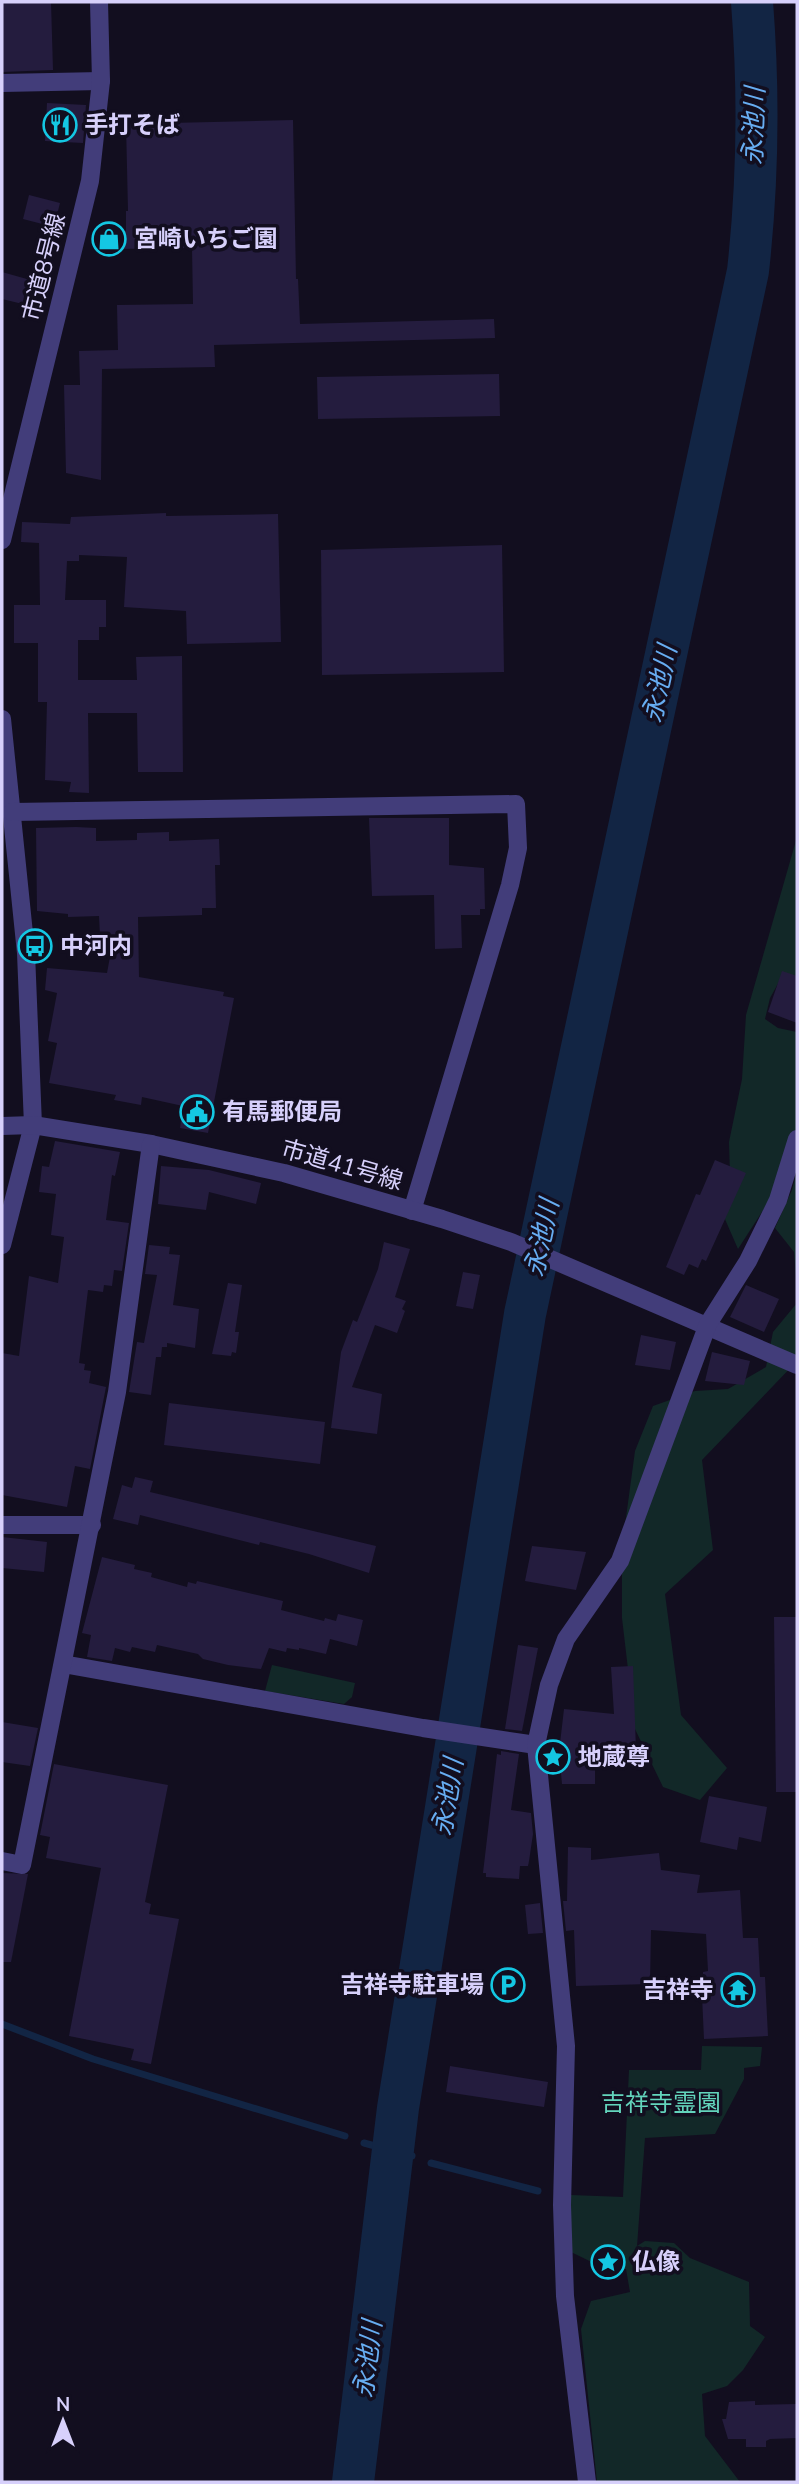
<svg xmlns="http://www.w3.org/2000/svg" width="799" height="2484" font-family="'Nunito Sans','Noto Sans JP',sans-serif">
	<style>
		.green { fill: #122828 }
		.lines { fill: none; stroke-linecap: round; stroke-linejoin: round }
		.stream { stroke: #122544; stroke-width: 7 }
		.river { stroke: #122544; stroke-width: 42 }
		.building { fill: #241c3e }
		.minor { stroke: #423d7a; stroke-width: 18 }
		.labels { text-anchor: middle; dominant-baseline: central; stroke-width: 7; stroke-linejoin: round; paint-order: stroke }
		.poi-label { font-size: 24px; font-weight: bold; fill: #d7d0fb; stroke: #120e1f; text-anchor: start }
		.street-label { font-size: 24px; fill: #d7d0fb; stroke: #120e1f }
		.park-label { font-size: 24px; fill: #63d4bc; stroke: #120e1f }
		.water-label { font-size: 26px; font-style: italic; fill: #67adf2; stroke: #120e1f }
	</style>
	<rect width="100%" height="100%" fill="#120e1f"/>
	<g class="green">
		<path d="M797,837V988L780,980L770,998L765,1019L778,1028L797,1032V1128L784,1158V1178L738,1249L721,1210L730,1175L729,1142L742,1079L746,1015Z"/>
		<path d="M797,1171V1289L794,1252L775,1228L792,1190Z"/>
		<path d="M797,1303V1361L702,1460L713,1550L665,1594L681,1715L727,1768L700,1800L663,1787L635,1729L622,1618V1547L635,1451L653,1406L695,1391L728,1389L766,1367L773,1332Z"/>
		<path d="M272,1665L355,1683L352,1697L344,1704L265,1691Z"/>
		<path d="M702,2046L762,2047L760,2066L744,2068V2079L715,2134L645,2138L637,2246L645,2241L674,2243L690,2258L749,2282L750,2326L765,2337L743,2370L727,2386L702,2394L705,2436L740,2482H597L581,2329L591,2301L630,2292L626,2269H606L571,2252V2195L623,2197L629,2070H701Z"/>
	</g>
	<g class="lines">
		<g class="stream">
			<path d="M2,2024L93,2059L345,2136"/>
			<path d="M364,2143L412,2156"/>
			<path d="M431,2163L538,2191"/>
		</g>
		<path class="river" d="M353,2482L398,2108L525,1314L748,271C758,181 759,91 752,2"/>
	</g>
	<g class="building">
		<path d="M2,2H51L53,70L2,72Z"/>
		<path d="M47,103L86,105L83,143L45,141Z"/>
		<path d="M293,120L296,279H298L300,324L494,319L495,338L214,345L215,367L102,369L101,480L66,473L64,385H80L79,351L118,350L117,305L193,304L192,248L117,249L116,252L94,247L99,226L126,231V211H128L126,124Z"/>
		<path d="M29,195L60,203L54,227L23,219Z"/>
		<path d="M2,272L41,283L35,307L2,299Z"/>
		<path d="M499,374L500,416L318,419L317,377Z"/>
		<path d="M166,513V516L278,514L281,642L187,644L186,611L124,607L127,557L79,555V561H67L65,600H106V627H99V640H78V680H137L136,657L182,656L183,772H138L137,713H88L89,793L69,792L71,782L45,780L47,702H38V643H14V605H40L39,543L21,542L22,522L70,524L71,517Z"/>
		<path d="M502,545L504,672L322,675L321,550Z"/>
		<path d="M369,818H449V865L484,868L485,909H480V915H461L462,948L435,949L434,895L372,896Z"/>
		<path d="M76,827L96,828V841L137,840V833L169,832V841L219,839L220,865H215L216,908H202V915L138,917L139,977L224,992L223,996L234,998L208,1133L180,1128L183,1106L142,1097L141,1105L114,1100L116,1095L49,1083L57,1043L48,1041L57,993L45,990L47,968L107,973L114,935L100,936L99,916L68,917V914L37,911L36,828Z"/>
		<path d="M782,971L797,976V1023L768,1012Z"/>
		<path d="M55,1141L120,1152L115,1176L112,1175L106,1220L129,1223L122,1271L114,1270L112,1286L104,1285L103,1292L88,1290L79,1363L85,1364L84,1370L91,1371L89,1383L106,1387L90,1469L75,1466L67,1507L2,1495V1353L19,1356L29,1276L58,1283L64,1237L51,1235L56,1194L39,1192L42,1166L49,1167Z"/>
		<path d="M715,1160L746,1173L706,1261L702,1259L698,1268L689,1264L684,1275L666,1267L696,1194L700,1195Z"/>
		<path d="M161,1166L209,1170L261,1183L256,1204L209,1192L206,1210L158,1204Z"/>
		<path d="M384,1242L410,1249L395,1297L406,1301L402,1309L405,1311L397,1333L375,1325L352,1387L382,1394L377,1434L331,1428L341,1352L353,1320L357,1322L378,1269Z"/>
		<path d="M149,1245L170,1247L169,1254L180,1255L173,1305L199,1309L195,1348L167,1343V1347H162L161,1357H156L151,1395L129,1392L137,1342L144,1343L157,1275L145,1274Z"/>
		<path d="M463,1272L480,1275L473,1309L456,1306Z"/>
		<path d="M228,1283L242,1285L235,1332H239L236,1353L232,1352L231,1356L212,1354Z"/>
		<path d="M746,1285L779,1299L764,1332L730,1317Z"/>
		<path d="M641,1335L676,1342L670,1370L635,1365Z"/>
		<path d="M712,1352L750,1361L744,1385L705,1381Z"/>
		<path d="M169,1403L325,1422L320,1464L164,1445Z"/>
		<path d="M135,1477L153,1481L150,1492L376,1546L369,1573L309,1554L260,1542L259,1545L140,1515L138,1525L113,1519L122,1485L132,1488Z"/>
		<path d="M2,1537L47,1542L44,1572L2,1568Z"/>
		<path d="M532,1546L586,1552L576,1590L525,1581Z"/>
		<path d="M102,1557L135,1565L134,1569L152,1573L151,1577L187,1587L188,1582L196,1584L197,1581L283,1601L281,1610L324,1621L325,1618L336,1621L338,1614L363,1620L357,1646L330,1639L326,1654L299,1648V1650L287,1648L286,1652L269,1648L261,1669L228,1665L203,1659L198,1654L157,1645L155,1652L132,1647L130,1652L115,1648L112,1661L87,1657L91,1635L82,1633Z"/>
		<path d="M774,1617H797V1792H776Z"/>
		<path d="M518,1645L538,1648L522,1731L505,1729Z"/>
		<path d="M633,1666L636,1750L595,1751V1784H562L559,1752L564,1709L614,1714L611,1667Z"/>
		<path d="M2,1722L38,1728L30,1766L2,1762Z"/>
		<path d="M501,1751L519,1754L511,1810L531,1813L533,1834L529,1861L528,1866H520L519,1879L486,1877V1873H483L497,1754L501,1755Z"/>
		<path d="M54,1764L168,1785L145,1902L151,1904L149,1914L179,1919L151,2064L131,2060L134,2049L69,2036L101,1868L46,1858L50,1837L40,1835Z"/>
		<path d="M709,1796L767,1807L761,1842L739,1837L737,1850L700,1842Z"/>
		<path d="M568,1847L591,1848V1860L659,1853L661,1870L700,1875L697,1893L740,1890L743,1938H758L760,1977H765L768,2036L704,2039L702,1996L703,1972L708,1971L706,1934L651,1930L650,1984L576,1986L574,1930L566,1931L563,1901H567Z"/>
		<path d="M2,1873L28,1874L11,1962H2Z"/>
		<path d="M540,1903L543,1933L528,1934L525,1905Z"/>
		<path d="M450,2066L548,2082L544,2107L446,2092Z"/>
		<path d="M755,2401V2405L797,2404V2438L770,2439L766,2441V2447H746V2439H728L722,2419H726L729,2402Z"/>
	</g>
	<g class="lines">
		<g class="minor">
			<path d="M2,83L101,81"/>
			<path d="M2,540L90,181L101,81L99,2"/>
			<path d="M2,719L26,953L33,1125L2,1245"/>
			<path d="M12,812L516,804L518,848L510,885L412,1211"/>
			<path d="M2,1126L33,1125L151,1144L284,1173L442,1219L511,1242L797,1365"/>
			<path d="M2,1525H92"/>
			<path d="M63,1664L423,1728L536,1745"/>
			<path d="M2,1861L22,1865L117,1392L151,1144"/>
			<path d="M587,2482L565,2296L562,2205L566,2046L536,1745L549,1685L566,1639L620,1561L708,1324L748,1261L778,1200L797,1139"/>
		</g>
	</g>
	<defs>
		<symbol id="restaurant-ring" viewBox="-11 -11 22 22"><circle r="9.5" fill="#120e1f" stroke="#14c7e3" stroke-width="1.5"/><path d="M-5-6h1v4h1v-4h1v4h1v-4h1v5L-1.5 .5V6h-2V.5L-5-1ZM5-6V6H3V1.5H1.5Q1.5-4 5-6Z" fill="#14c7e3"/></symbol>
		<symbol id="shop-ring" viewBox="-11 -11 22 22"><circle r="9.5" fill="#120e1f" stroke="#14c7e3" stroke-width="1.5"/><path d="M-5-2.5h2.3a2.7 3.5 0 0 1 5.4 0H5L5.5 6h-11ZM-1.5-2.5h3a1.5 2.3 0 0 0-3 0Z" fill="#14c7e3"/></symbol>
		<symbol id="bus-ring" viewBox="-11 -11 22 22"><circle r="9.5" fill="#120e1f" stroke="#14c7e3" stroke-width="1.5"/><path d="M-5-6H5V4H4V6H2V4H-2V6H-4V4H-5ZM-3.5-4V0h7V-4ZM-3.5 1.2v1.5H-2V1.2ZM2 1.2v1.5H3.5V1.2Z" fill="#14c7e3"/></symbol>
		<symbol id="civic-ring" viewBox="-11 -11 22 22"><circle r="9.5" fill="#120e1f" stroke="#14c7e3" stroke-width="1.5"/><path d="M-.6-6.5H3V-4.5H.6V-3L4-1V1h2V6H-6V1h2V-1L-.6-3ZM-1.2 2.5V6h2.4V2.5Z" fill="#14c7e3"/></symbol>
		<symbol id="sight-ring" viewBox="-11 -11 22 22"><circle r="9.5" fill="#120e1f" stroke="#14c7e3" stroke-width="1.5"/><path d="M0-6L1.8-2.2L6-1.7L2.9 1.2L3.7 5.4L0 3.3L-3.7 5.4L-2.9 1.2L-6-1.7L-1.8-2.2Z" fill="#14c7e3"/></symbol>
		<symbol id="parking-ring" viewBox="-11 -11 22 22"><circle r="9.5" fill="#120e1f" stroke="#14c7e3" stroke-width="1.5"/><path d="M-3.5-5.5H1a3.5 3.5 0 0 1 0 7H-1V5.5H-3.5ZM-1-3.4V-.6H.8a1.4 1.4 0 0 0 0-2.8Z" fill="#14c7e3"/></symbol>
		<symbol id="temple-ring" viewBox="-11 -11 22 22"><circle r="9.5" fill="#120e1f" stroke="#14c7e3" stroke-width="1.5"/><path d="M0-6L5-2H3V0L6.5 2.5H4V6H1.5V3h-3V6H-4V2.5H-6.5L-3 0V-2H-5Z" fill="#14c7e3"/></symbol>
	</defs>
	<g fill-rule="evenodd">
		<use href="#restaurant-ring" x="41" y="106" width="38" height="38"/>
		<use href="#shop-ring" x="90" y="220" width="38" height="38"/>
		<use href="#bus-ring" x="16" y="927" width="38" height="38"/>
		<use href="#civic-ring" x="178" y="1093" width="38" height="38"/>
		<use href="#sight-ring" x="534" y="1738" width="38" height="38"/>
		<use href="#parking-ring" x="489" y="1966" width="38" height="38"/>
		<use href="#temple-ring" x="719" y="1971" width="38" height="38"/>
		<use href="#sight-ring" x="589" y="2243" width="38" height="38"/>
	</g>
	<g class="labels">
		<g class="poi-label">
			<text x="84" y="125">手打そば</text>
			<text x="134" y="239">宮崎いちご園</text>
			<text x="60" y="946">中河内</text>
			<text x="222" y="1112">有馬郵便局</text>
			<text x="578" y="1757">地蔵尊</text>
			<text x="484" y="1985" text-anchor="end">吉祥寺駐車場</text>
			<text x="714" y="1990" text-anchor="end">吉祥寺</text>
			<text x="632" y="2262">仏像</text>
		</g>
		<g class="street-label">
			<text transform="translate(44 267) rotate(-76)">市道8号線</text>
			<text transform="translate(342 1165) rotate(16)">市道41号線</text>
		</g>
		<g class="park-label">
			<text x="661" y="2103">吉祥寺霊園</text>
		</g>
		<g class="water-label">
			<text transform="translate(754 126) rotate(-88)">永池川</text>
			<text transform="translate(660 684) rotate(-78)">永池川</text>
			<text transform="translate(542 1238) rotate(-78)">永池川</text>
			<text transform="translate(448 1797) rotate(-81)">永池川</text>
			<text transform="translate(368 2359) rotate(-83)">永池川</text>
		</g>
	</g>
	<rect width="799" height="2484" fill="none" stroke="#d7d0fb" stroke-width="7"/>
	<g transform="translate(63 2421)" stroke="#120e1f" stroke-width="5" paint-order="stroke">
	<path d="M0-5L12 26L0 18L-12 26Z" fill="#d7d0fb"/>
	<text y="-10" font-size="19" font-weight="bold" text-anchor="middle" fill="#d7d0fb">N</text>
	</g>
</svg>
